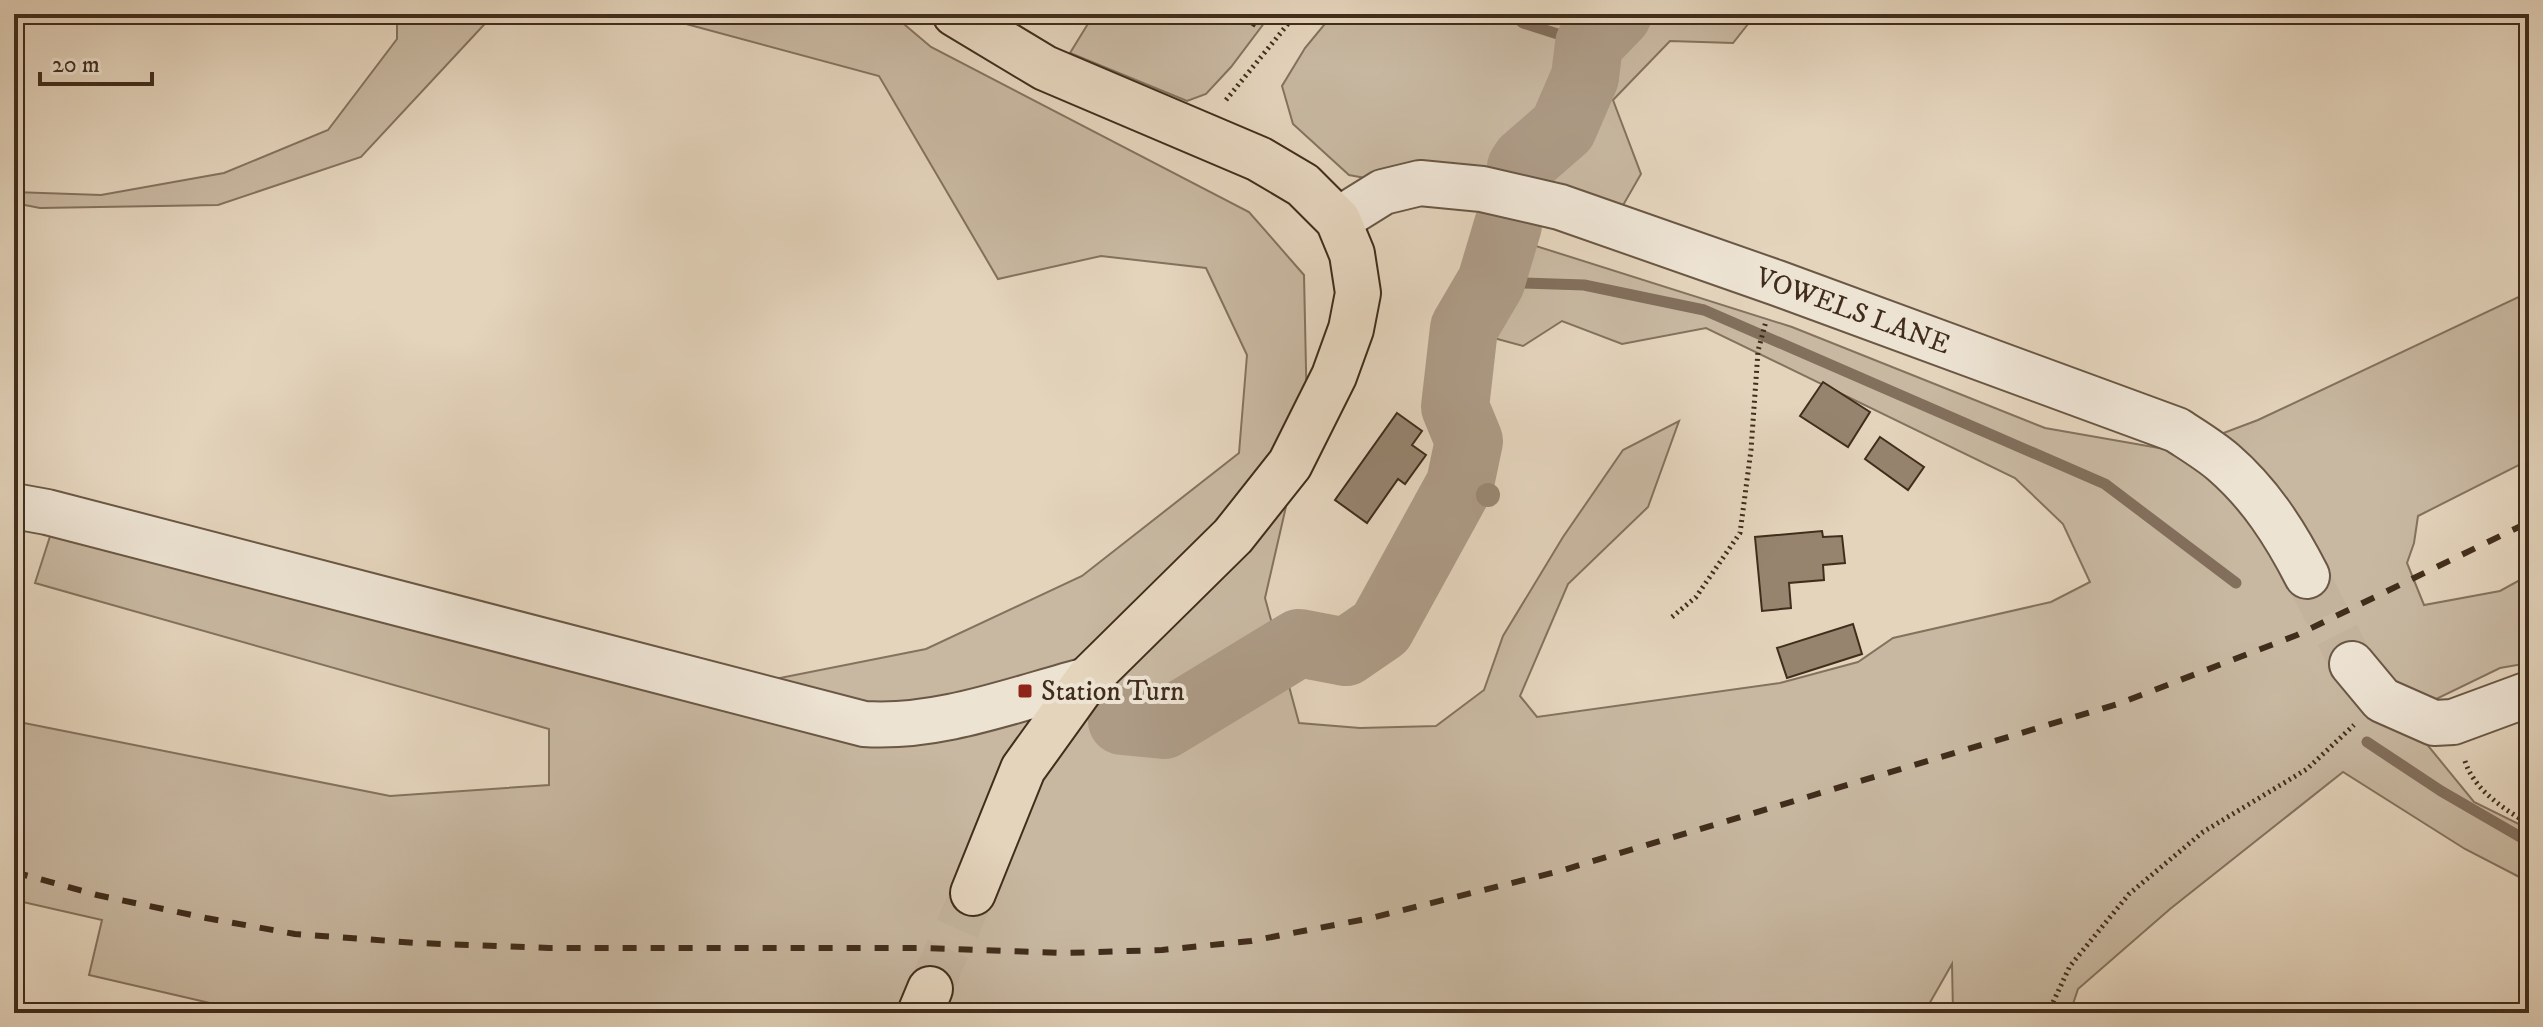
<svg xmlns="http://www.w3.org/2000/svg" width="2543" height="1027" font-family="'IM FELL DW Pica',serif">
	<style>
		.green { fill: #c8b8a1; stroke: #84725e; stroke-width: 2 }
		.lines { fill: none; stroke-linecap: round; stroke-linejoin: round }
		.stream { stroke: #826f5c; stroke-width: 11 }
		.river { stroke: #ad9b86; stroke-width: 68 }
		.building { fill: #96846f; stroke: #412d1c; stroke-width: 2 }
		.minor-tunnel { stroke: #c3b39c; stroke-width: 44; stroke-dasharray: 44 22; stroke-linecap: butt }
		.major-tunnel { stroke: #c3b39c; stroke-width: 44; stroke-dasharray: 44 22; stroke-linecap: butt }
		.minor-casing { stroke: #6a5744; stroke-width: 48 }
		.major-casing { stroke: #412d1c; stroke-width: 48 }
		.path { stroke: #412d1c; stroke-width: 5; stroke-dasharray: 2 4; stroke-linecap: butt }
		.minor { stroke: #ede3d3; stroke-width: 44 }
		.major { stroke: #e4d4bc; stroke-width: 44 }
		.rail { stroke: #412d1c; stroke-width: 6; stroke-dasharray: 14 14; stroke-linecap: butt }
		.tree { fill: #998873 }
		.poi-dot { fill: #8f2418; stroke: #ede3d3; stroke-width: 3 }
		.labels { text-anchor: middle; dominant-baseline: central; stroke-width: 8; stroke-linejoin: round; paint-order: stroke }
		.street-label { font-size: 28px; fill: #412d1c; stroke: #ede3d3 }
		.poi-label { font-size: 28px; fill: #412d1c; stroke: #ede3d3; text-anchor: start }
	</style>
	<rect width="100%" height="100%" fill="#e4d4bc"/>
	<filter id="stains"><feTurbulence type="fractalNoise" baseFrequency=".0025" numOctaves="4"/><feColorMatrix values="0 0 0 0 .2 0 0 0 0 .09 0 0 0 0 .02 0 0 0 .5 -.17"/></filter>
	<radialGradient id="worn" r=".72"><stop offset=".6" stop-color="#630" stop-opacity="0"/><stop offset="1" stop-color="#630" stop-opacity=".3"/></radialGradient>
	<g class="green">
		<path d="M397,14H494L361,157L218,205L40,208L14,203V192L101,195L224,173L328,130L397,39Z"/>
		<path d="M649,14H892L931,47L1249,212L1304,275L1307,415L1265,598L1299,723L1360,728L1436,726L1484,690L1503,636L1563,537L1623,450L1679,421L1648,507L1568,584L1520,696L1537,717L1780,683L1858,662L1893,638L2051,602L2090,582L2063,524L2015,478L1706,328L1622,344L1562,321L1523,346L1468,331L1507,250L1517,240L1792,327L2045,428L2176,451L2258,420L2529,292V460L2418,516L2414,543L2407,563L2424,605L2500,591L2529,575V663L2500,668L2403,715L2474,802L2529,829V882L2465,849L2343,772L2170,909L2078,989L2070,1013H1953L1952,964L1924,1013H253L89,975L102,920L14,900V721L390,796L549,785V729L35,583L63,496L775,679L926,649L1082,576L1239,453L1247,355L1206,268L1101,256L998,279L879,76Z"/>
		<path d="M1094,14H1271L1231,67L1206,94L1187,101L1070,53Z"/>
		<path d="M1333,14H1756L1733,43L1670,41L1613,100L1641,174L1622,207L1376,180L1349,175L1293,124L1282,86L1305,48Z"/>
	</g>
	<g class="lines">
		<g class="stream">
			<path d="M1512,14L1523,23L1589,44"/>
			<path d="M1491,282L1584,285L1704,310L2105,484L2236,583"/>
			<path d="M2367,742L2441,791L2529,842"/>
		</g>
		<g class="river">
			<path d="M1521,167L1525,161L1563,128L1585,77L1589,44L1618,14"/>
			<path d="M1122,721L1164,725L1299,643L1346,652L1381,628L1460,484L1469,441L1455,407L1464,328L1491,282L1508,225"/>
		</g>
	</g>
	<g class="building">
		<path d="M1236,14H1262L1254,26Z"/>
		<path d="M1823,382L1870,412L1848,447L1800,416Z"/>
		<path d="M1397,413L1422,431L1412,445L1426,455L1405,484L1398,479L1367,523L1335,500Z"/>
		<path d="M1880,437L1924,467L1908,490L1865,459Z"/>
		<path d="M1822,531L1823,537L1842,536L1845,563L1823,565L1824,580L1789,583L1791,608L1762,611L1755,537Z"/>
		<path d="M1853,624L1862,654L1787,678L1777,648Z"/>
	</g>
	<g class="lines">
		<path class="minor-tunnel" d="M2307,576L2352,664"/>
		<path class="major-tunnel" d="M930,989L973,893"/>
		<defs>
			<g id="minor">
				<path d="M1338,220L1383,192L1420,183L1482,189L1560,207L1777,283L2177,430C2192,440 2209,450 2223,462C2260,494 2285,533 2307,576"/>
				<path d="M14,506L47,512L864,724C939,729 1015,699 1087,680"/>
				<path d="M2352,664L2382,700L2434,723L2453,722L2529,694"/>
			</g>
			<g id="major">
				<path d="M955,14L1045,68L1259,159L1303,185L1338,220L1352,254L1358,293L1351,329L1334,376L1290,464L1233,536L1087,680L1023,769L973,893"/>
				<path d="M920,1013L930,989"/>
			</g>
		</defs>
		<use href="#minor" class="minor-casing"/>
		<use href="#major" class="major-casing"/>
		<g class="path">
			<path d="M1226,100L1296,14"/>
			<path d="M1672,617L1696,597L1740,533L1751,450L1758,351L1766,321"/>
			<path d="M2465,761C2474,790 2504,809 2529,824"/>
			<path d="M2048,1013L2070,966L2129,894L2203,832L2307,769L2354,725"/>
		</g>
		<use href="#minor" class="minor"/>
		<use href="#major" class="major"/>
		<path class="rail" d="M14,872L97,895L206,918L295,934L417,943L549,948H923L1066,953L1162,950L1251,941L1371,918L1560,871L2118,704L2297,635L2529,522"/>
	</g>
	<circle class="tree" cx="1488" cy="495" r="12"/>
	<rect class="poi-dot" x="1017" y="683" width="16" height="16" rx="4"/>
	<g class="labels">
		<g class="street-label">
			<text transform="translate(1853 311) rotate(20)">VOWELS LANE</text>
		</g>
		<g class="poi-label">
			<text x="1041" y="691">Station Turn</text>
		</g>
	</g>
	<rect width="2543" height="1027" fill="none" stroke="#e4d4bc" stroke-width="48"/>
	<rect x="16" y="16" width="2511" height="995" fill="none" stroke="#412d1c" stroke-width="4"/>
	<rect x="24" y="24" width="2495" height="979" fill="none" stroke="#412d1c" stroke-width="2"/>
	<path d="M40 72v12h112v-12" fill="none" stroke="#412d1c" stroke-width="4"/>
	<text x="52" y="72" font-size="24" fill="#412d1c" stroke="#ede3d3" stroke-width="6" paint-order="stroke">20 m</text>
	<rect width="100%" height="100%" filter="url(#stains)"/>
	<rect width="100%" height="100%" fill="url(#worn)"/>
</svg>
